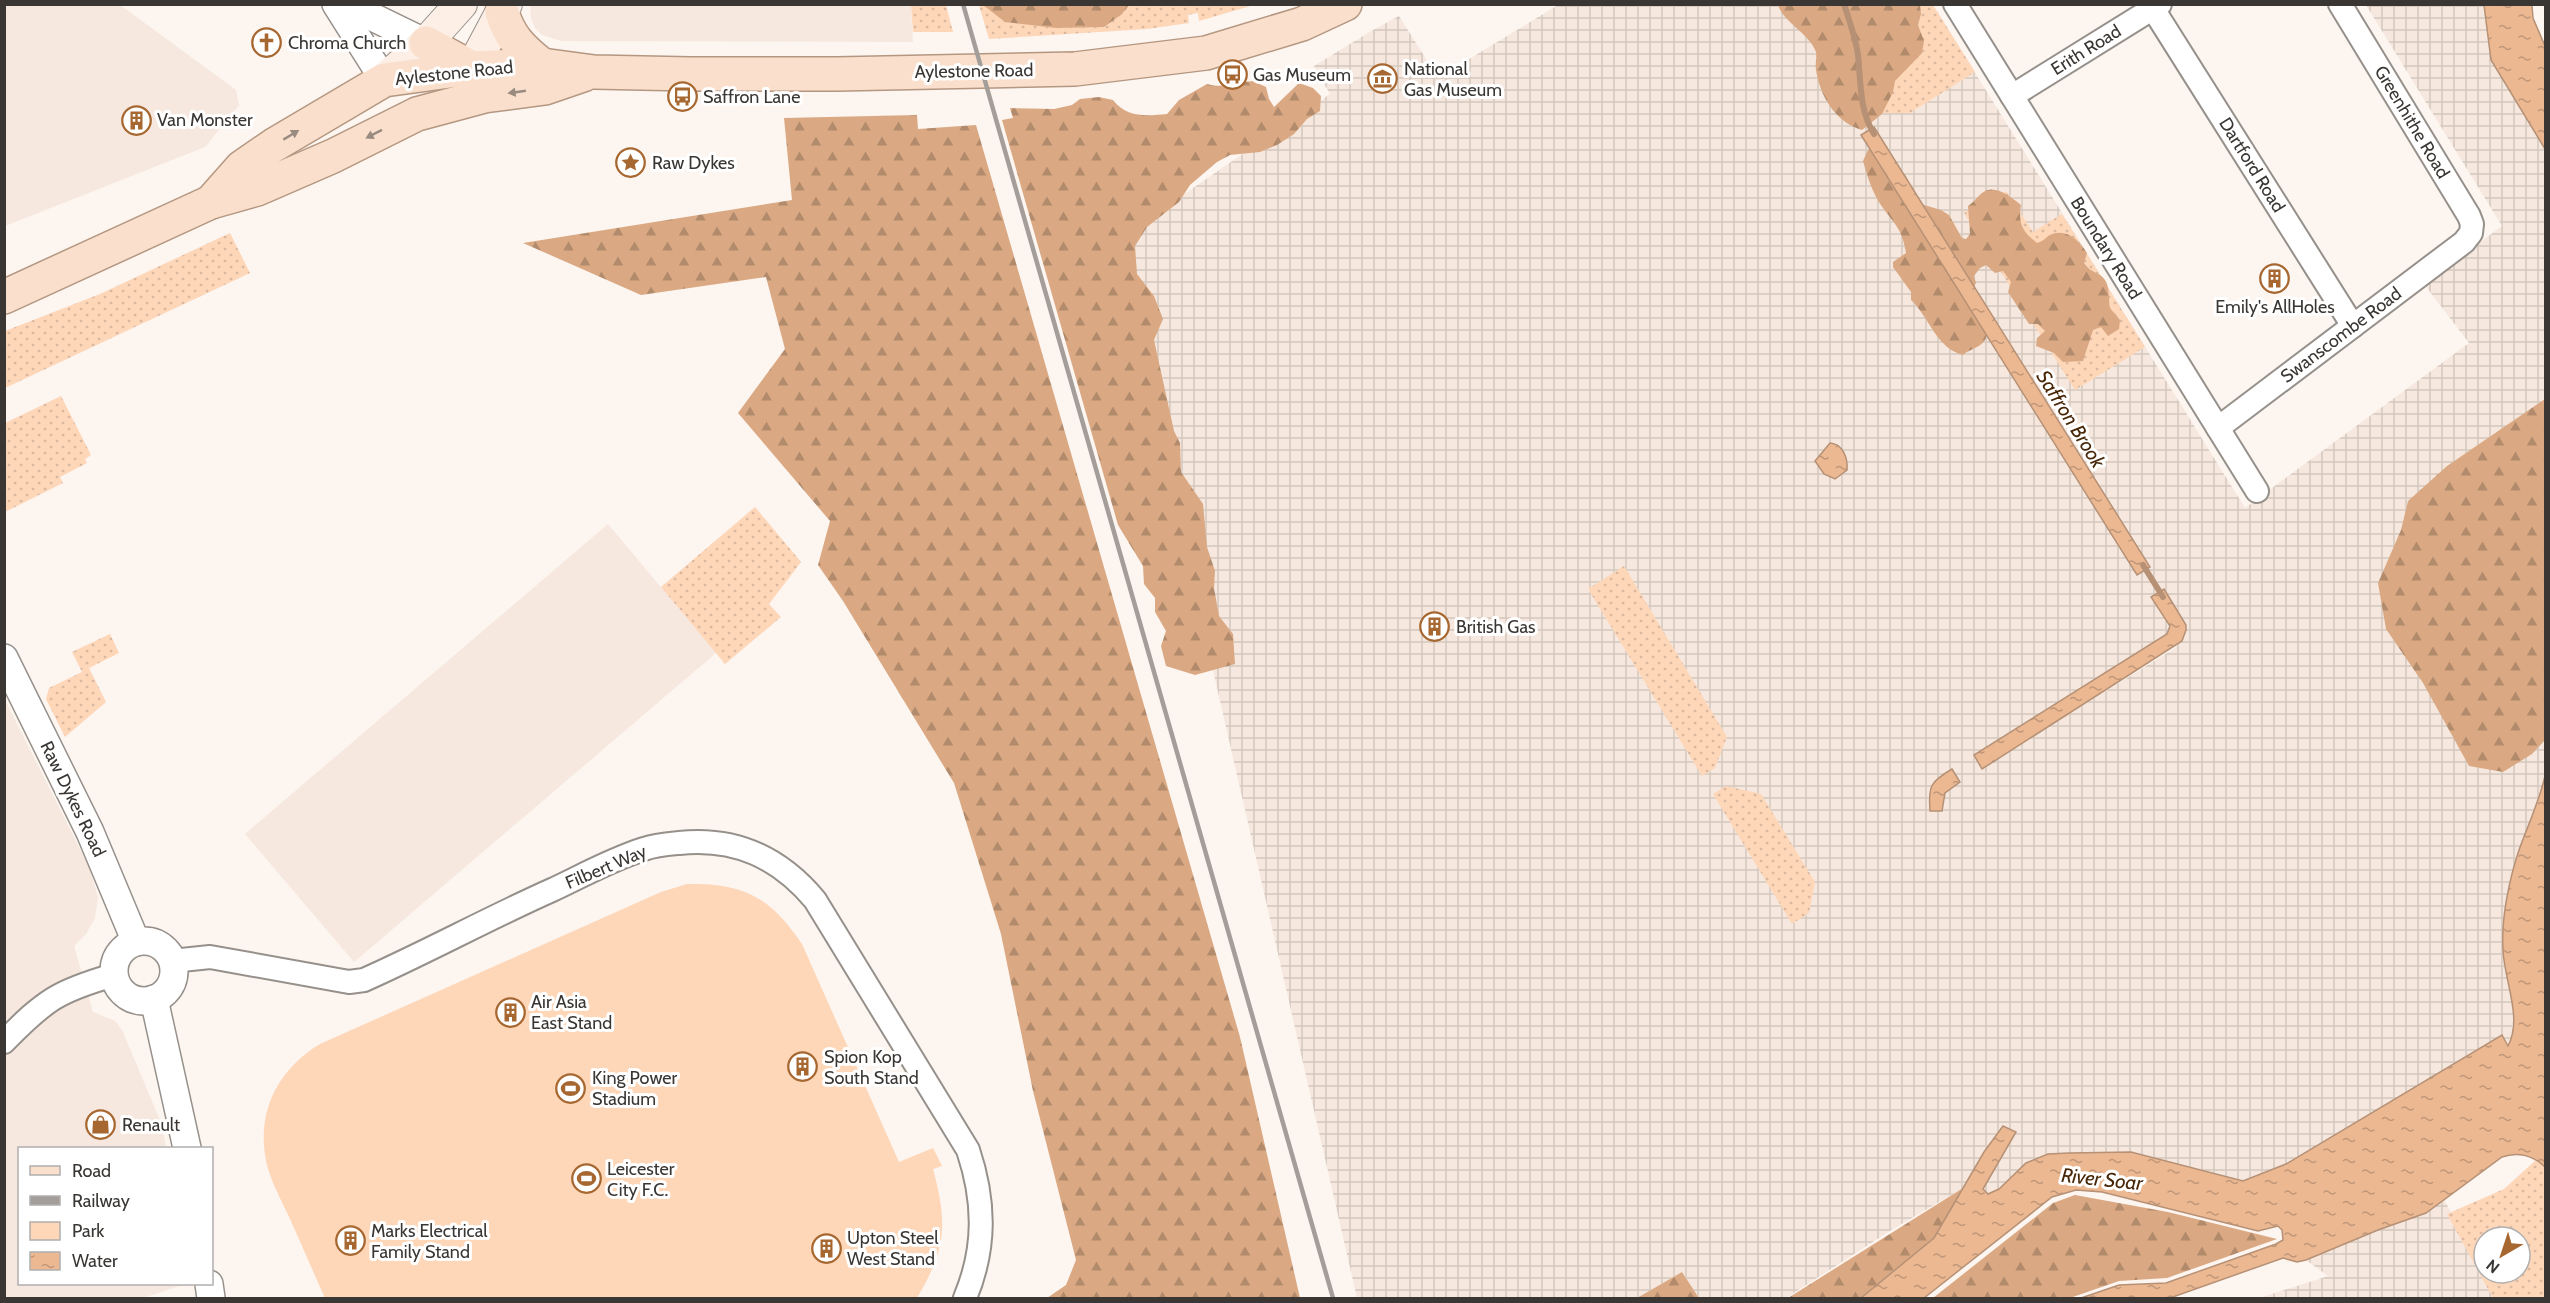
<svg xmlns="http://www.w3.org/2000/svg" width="2550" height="1303" font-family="Cabin,sans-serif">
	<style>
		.built { fill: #f6e8de }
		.industrial { fill: url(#industrial-grid); fill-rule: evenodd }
		.green { fill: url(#green-dots); fill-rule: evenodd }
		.forest { fill: url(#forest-firs) }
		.pitch { fill: #fed6b8 }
		.water { fill: url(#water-ripples); stroke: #b69176; stroke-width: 1.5 }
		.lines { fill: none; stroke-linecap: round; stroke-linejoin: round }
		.stream { stroke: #b69176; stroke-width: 6 }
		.minor-casing { stroke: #96908b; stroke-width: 26 }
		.tertiary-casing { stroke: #96908b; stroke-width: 30 }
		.secondary-casing { stroke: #96908b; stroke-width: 34 }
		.primary-casing { stroke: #b49781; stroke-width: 36 }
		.minor { stroke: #fff; stroke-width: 22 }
		.tertiary { stroke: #fff; stroke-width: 27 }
		.secondary { stroke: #fdefe6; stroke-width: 32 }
		.primary { stroke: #fae0cc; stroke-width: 33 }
		.rail { stroke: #a49e9a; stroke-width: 4.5 }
		.oneway { fill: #9a8b80 }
		.labels { text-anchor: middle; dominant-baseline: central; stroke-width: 6; stroke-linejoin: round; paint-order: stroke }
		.poi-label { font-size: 18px; fill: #393634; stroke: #fff; text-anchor: start }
		.street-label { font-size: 18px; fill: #393634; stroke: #fff }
		.water-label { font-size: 20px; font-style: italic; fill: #472708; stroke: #fff }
	</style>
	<defs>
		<pattern id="industrial-grid" width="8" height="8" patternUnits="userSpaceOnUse" patternTransform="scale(1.5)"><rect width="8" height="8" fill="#f6e8de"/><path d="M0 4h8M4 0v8" fill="none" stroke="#d4c8bf"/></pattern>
		<pattern id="green-dots" width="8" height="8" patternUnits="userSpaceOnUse" patternTransform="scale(1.5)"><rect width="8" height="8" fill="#fed6b8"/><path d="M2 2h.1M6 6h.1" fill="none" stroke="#dab89f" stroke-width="1.8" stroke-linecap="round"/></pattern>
		<pattern id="forest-firs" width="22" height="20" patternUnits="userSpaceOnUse" patternTransform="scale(1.5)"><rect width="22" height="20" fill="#daa983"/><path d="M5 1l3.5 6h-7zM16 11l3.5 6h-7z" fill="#b28a6c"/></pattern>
		<pattern id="water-ripples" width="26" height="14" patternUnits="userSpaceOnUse" patternTransform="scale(1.5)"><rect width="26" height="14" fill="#ebb892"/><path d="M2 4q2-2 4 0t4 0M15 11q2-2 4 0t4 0" fill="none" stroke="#bf9678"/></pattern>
	</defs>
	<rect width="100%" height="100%" fill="#fdf5f0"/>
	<g class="built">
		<path d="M530,4L911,5L913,42L561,41L542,35L535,28L531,19Z"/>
		<path d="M4,5H120L236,90L239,105L205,147L5,226Z"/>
		<path d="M608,524L716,653L354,962L245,834Z"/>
		<path d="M4,698L89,867L98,897L95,918L86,934L74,946L93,1012L115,1021L122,1030L162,1125L166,1148H20V1284H185L143,1298H5Z"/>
	</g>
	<g class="industrial">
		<path d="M1558,5H1933L2245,508L2469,343L2424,284L2502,226L2366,5H2484L2492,60L2546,149V776L2530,826L2519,851L2506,908L2513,1010L2512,1037L2508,1046L2501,1036L2286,1164L2243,1181L2131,1152L2069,1153L2048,1154L2027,1163L1999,1189L1988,1195L1983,1189L2016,1133L2003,1126L1984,1152L1963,1188L1893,1229L1786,1298H1699L1682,1272L1637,1298H1357L1117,252L1132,230L1330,94L1314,66L1373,30L1399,16L1438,78ZM1874,127L2150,567L2138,575L1861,135ZM2151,597L2186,625L2185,636L2175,648L1982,768L1974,755L2167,634L2170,626Z"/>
		<path d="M2444,1199L2495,1298H2259L2328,1276L2306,1260L2378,1230L2426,1213Z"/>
	</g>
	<g class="green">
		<path d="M911,5H946L953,32H913Z"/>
		<path d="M979,5H1254L1199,21L1198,13L1188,15L1189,23L1147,29L989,39Z"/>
		<path d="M1806,5H1933L1975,72L1910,113H1849Z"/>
		<path d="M2007,192L2033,232L2062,214L2145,347L2075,390L1964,213L1994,194Z"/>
		<path d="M230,233L250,273L5,388V331L100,294Z"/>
		<path d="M61,396L91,455L85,459L87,463L60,477L63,483L5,512V423Z"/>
		<path d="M755,507L801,562L769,604L781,617L725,664L661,587Z"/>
		<path d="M1624,566L1727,737L1715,768L1702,776L1588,589Z"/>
		<path d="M110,634L119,653L89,668L106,702L65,737L46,699L49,688L82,672L72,652Z"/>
		<path d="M1726,786L1761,794L1815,882L1809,913L1792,924L1713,794Z"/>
		<path d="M2537,1159L2545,1167V1298H2493L2447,1214L2504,1189ZM2484,1237H2520V1273H2484Z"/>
	</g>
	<g class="forest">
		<path d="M983,5H1129L1122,14L1104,27L1056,28L1005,22Z"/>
		<path d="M1778,5H1920L1921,14L1918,25L1924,41L1922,53L1895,81L1893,92L1882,114L1862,130C1835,122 1820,96 1816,70C1815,65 1817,57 1816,52C1809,33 1784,23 1778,5Z"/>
		<path d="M1253,81L1266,87L1269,99L1274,107L1299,83L1313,88L1321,96L1320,111L1307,119L1294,134L1277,145L1260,152L1230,155L1217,162L1190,185L1179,202L1147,227L1135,246L1137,274L1154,296L1163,319L1154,340L1174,431L1180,443L1181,472L1203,504L1207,547L1215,571L1214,588L1219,616L1233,634L1235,664L1195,675L1166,666L1161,646L1166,631L1155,612V598L1144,584L1143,566L1118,525L1002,120L1013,118L1010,108L1054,109L1072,105L1080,99L1099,97L1113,100C1127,118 1146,116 1167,114L1179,100L1207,84C1222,89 1237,82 1253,81Z"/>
		<path d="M917,115L918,129L976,125L1240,1037L1300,1298H1047L1066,1285L1076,1260L1033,1091L1001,934L954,783L843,601L818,565L830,521L738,413L785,349L766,277L641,295L523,243L792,200L784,118Z"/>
		<path d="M1876,148L1906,176L1917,200L1924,205L1941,210L1949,215L1962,238L1966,239L1970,234L1968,206C1974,202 1977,197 1982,193C1994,183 2011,197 2021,205C2018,224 2022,231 2037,243C2044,241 2045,238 2050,235C2066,227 2080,241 2087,253L2084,263C2090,271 2093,271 2100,275C2111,282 2108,297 2110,308L2120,320L2119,329L2108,336L2101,327L2093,330L2083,361L2063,362L2054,353L2036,346L2037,338L2045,331L2038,324H2029L2008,292L2011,282L2003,271L1995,273L1986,265L1980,268L1974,276L1976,283L1973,289L1987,332C1987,347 1972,347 1963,355C1937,349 1929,317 1911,300V292L1893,267V262L1906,253C1902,229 1896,226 1883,208C1873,195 1867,176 1863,161L1868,150Z"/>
		<path d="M2545,399V740L2532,754L2503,772L2469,766L2423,683L2386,629L2378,583L2401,530L2408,501L2447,466Z"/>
		<path d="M1963,1188L1934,1238L1861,1298H1788Z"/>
		<path d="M2075,1195L2168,1212L2277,1239L2167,1278L2119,1281L2070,1298H1933L2053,1203Z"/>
		<path d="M1682,1272L1699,1298H1637Z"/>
	</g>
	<path class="pitch" d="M687,884C744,883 770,897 802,944L899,1162L933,1148L942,1166L933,1169C948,1224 946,1249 917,1298H325C313,1272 302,1245 290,1219C281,1199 268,1177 265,1155C258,1108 280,1068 320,1044L661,892Z"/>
	<g class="water">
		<path d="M2484,5H2532L2533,18L2545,46V149L2491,60Z"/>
		<path d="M1874,127L2150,567L2137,575L1861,135Z"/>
		<path d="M1830,443C1843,444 1848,458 1847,470L1835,479L1824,474L1815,461Z"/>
		<path d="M2164,589L2186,625V630L2182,641L1982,769L1974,755L2167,634L2170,626L2151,597Z"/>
		<path d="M1952,769L1960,782L1945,793L1942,811H1930C1928,786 1930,782 1952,769Z"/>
		<path d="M2545,776V1167C2534,1156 2518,1151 2502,1157L2426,1213L2378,1230L2306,1260L2297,1262L2283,1258L2170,1298H2081L2119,1285L2166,1283L2276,1244L2283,1240L2282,1230L2278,1226L2258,1231L2102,1192L2076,1190L2052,1197L1924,1298H1861L1934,1238L1984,1152L2003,1126L2016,1132L1983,1189L1988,1194L1999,1189L2026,1163L2048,1154L2069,1153L2131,1152L2243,1181L2286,1164L2502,1035L2508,1046C2523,1018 2504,980 2503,950C2501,919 2509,880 2519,850C2528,825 2539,802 2545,776Z"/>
	</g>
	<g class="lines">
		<g class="stream">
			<path d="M1844,4C1849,20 1856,39 1858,55C1861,82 1859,110 1874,134"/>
			<path d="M2143,565L2163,597"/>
		</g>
		<defs>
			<g id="minor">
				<path d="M1955,4L2257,491"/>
				<path d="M2150,4L2353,326"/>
				<path d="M2012,96L2160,4"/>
				<path d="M2218,428L2464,242L2471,233L2472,224L2469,216L2340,4"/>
				<path d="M172,961L210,957L349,982L364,980C427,952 489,918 552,890C582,876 612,859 644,849C655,845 668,844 679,843C735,837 779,857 815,900L968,1150C985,1201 986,1248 965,1298"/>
				<path d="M4,1042C45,1000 58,991 114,975"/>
			</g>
			<g id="tertiary">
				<path d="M336,4L384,80"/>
				<path d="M346,4L426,43"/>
				<path d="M4,658L90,832L136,942"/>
				<circle cx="144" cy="971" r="30"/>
				<path d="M154,999L187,1148"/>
				<path d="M209,1284L211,1298"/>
			</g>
			<g id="secondary">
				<path d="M472,68L506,4"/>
				<path d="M384,80L426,43L461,4"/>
			</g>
			<g id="primary">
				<path d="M502,12C509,37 522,49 542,65"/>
				<path d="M426,43L472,68"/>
				<path d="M211,202L242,167L274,145L384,80L472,68L542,65L594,72L690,74H837L1075,69L1206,53L1302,24L1345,4"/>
				<path d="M4,297L211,202L257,189L333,156L417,114L484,96L545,88L583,75"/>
			</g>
		</defs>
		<use href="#minor" class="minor-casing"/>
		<use href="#tertiary" class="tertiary-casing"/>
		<use href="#secondary" class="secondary-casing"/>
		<use href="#primary" class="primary-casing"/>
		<use href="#minor" class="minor"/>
		<use href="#tertiary" class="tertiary"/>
		<use href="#secondary" class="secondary"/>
		<use href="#primary" class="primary"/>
		<path class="rail" d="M963,4L1333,1298"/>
	</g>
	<defs><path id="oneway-solid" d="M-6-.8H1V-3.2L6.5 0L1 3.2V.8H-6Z" transform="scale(1.5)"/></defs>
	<g class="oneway">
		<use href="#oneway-solid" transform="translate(517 92) rotate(172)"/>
		<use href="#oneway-solid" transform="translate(374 134) rotate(153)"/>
		<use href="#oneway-solid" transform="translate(291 135) rotate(-31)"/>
	</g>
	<defs>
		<symbol id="church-ring" viewBox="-11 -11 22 22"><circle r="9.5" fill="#fff" stroke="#a76730" stroke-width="1.5"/><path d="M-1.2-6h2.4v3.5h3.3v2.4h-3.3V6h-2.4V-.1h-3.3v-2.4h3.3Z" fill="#a76730"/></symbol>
		<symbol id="bus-ring" viewBox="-11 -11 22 22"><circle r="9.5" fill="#fff" stroke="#a76730" stroke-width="1.5"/><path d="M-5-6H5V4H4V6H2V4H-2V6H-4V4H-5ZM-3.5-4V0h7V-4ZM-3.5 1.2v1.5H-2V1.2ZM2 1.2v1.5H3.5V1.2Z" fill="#a76730"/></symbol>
		<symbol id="museum-ring" viewBox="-11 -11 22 22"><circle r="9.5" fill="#fff" stroke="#a76730" stroke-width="1.5"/><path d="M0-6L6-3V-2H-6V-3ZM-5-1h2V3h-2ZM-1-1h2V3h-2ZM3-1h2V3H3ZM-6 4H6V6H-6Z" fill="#a76730"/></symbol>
		<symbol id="building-ring" viewBox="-11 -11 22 22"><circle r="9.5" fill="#fff" stroke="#a76730" stroke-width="1.5"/><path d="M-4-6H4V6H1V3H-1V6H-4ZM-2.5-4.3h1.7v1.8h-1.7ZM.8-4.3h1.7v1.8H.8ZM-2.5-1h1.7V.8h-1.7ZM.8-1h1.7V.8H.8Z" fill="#a76730"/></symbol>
		<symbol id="sight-ring" viewBox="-11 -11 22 22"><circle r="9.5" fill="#fff" stroke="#a76730" stroke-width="1.5"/><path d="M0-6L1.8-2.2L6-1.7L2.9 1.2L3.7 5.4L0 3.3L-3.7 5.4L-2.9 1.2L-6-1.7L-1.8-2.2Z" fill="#a76730"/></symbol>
		<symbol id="stadium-ring" viewBox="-11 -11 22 22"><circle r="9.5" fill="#fff" stroke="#a76730" stroke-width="1.5"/><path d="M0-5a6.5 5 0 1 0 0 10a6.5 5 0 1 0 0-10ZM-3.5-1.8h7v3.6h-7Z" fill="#a76730"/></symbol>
		<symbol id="shop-ring" viewBox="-11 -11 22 22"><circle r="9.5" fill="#fff" stroke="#a76730" stroke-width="1.5"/><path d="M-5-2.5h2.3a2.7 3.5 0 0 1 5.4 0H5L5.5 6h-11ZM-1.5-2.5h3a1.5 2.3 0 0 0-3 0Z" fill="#a76730"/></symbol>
	</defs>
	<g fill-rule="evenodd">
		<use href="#church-ring" x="250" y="26" width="33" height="33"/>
		<use href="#bus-ring" x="1216" y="58" width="33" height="33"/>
		<use href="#museum-ring" x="1366" y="62" width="33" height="33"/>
		<use href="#bus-ring" x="666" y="80" width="33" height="33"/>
		<use href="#building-ring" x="120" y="104" width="33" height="33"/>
		<use href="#sight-ring" x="614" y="146" width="33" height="33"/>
		<use href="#building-ring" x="2258" y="262" width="33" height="33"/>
		<use href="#building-ring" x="1418" y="610" width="33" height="33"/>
		<use href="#building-ring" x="494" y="996" width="33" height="33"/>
		<use href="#building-ring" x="786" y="1050" width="33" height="33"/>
		<use href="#stadium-ring" x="554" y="1072" width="33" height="33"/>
		<use href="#shop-ring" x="84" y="1108" width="33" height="33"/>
		<use href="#stadium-ring" x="570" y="1162" width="33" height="33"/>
		<use href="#building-ring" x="334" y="1224" width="33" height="33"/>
		<use href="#building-ring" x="810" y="1232" width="33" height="33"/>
	</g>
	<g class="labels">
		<g class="poi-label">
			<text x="288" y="43">Chroma Church</text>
			<text x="1404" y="69">National<tspan x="1404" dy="21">Gas Museum</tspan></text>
			<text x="1253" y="75">Gas Museum</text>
			<text x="703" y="97">Saffron Lane</text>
			<text x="157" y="120">Van Monster</text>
			<text x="652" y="163">Raw Dykes</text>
			<text x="2275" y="307" text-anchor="middle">Emily's AllHoles</text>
			<text x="1456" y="627">British Gas</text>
			<text x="531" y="1002">Air Asia<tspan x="531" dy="21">East Stand</tspan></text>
			<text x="824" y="1057">Spion Kop<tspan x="824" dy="21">South Stand</tspan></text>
			<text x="592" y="1078">King Power<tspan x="592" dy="21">Stadium</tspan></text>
			<text x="122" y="1125">Renault</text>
			<text x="607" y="1169">Leicester<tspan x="607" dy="21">City F.C.</tspan></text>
			<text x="371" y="1231">Marks Electrical<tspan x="371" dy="21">Family Stand</tspan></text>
			<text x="847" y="1238">Upton Steel<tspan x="847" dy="21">West Stand</tspan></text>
		</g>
		<g class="street-label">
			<text transform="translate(2086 50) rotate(-32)">Erith Road</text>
			<text transform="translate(974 71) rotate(-1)">Aylestone Road</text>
			<text transform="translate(454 73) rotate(-6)">Aylestone Road</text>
			<text transform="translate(2412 122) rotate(59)">Greenhithe Road</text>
			<text transform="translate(2252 165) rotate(58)">Dartford Road</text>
			<text transform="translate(2106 248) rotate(58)">Boundary Road</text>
			<text transform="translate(2341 335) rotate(-37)">Swanscombe Road</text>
			<text transform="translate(73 799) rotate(64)">Raw Dykes Road</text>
			<text transform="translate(606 867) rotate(-23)">Filbert Way</text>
		</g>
		<g class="water-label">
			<text transform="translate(2071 419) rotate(58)">Saffron Brook</text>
			<text transform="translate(2102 1179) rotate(6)">River Soar</text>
		</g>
	</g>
	<rect width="2550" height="1303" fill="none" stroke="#393634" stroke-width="12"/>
	<rect x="18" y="1147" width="195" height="138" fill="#ffffff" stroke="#b0afae" stroke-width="1.5"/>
	<rect x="30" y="1166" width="30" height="9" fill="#fae0cc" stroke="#b0afae" stroke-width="1.5"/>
	<text x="72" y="1177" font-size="18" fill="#393634">Road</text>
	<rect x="30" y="1196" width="30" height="9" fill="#a49e9a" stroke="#b0afae" stroke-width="1.5"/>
	<text x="72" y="1207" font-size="18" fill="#393634">Railway</text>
	<rect x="30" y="1222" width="30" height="18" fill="#fed6b8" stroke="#b0afae" stroke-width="1.5"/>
	<text x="72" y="1237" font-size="18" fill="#393634">Park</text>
	<rect x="30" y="1252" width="30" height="18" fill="url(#water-ripples)" stroke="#b0afae" stroke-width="1.5"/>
	<text x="72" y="1267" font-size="18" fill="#393634">Water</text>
	<g transform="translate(2502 1255) rotate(219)"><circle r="28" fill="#ffffff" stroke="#b0afae" stroke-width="1.5"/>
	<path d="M0-4.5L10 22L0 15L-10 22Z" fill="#a76730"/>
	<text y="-9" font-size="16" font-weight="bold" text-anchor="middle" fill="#393634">N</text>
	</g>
</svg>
